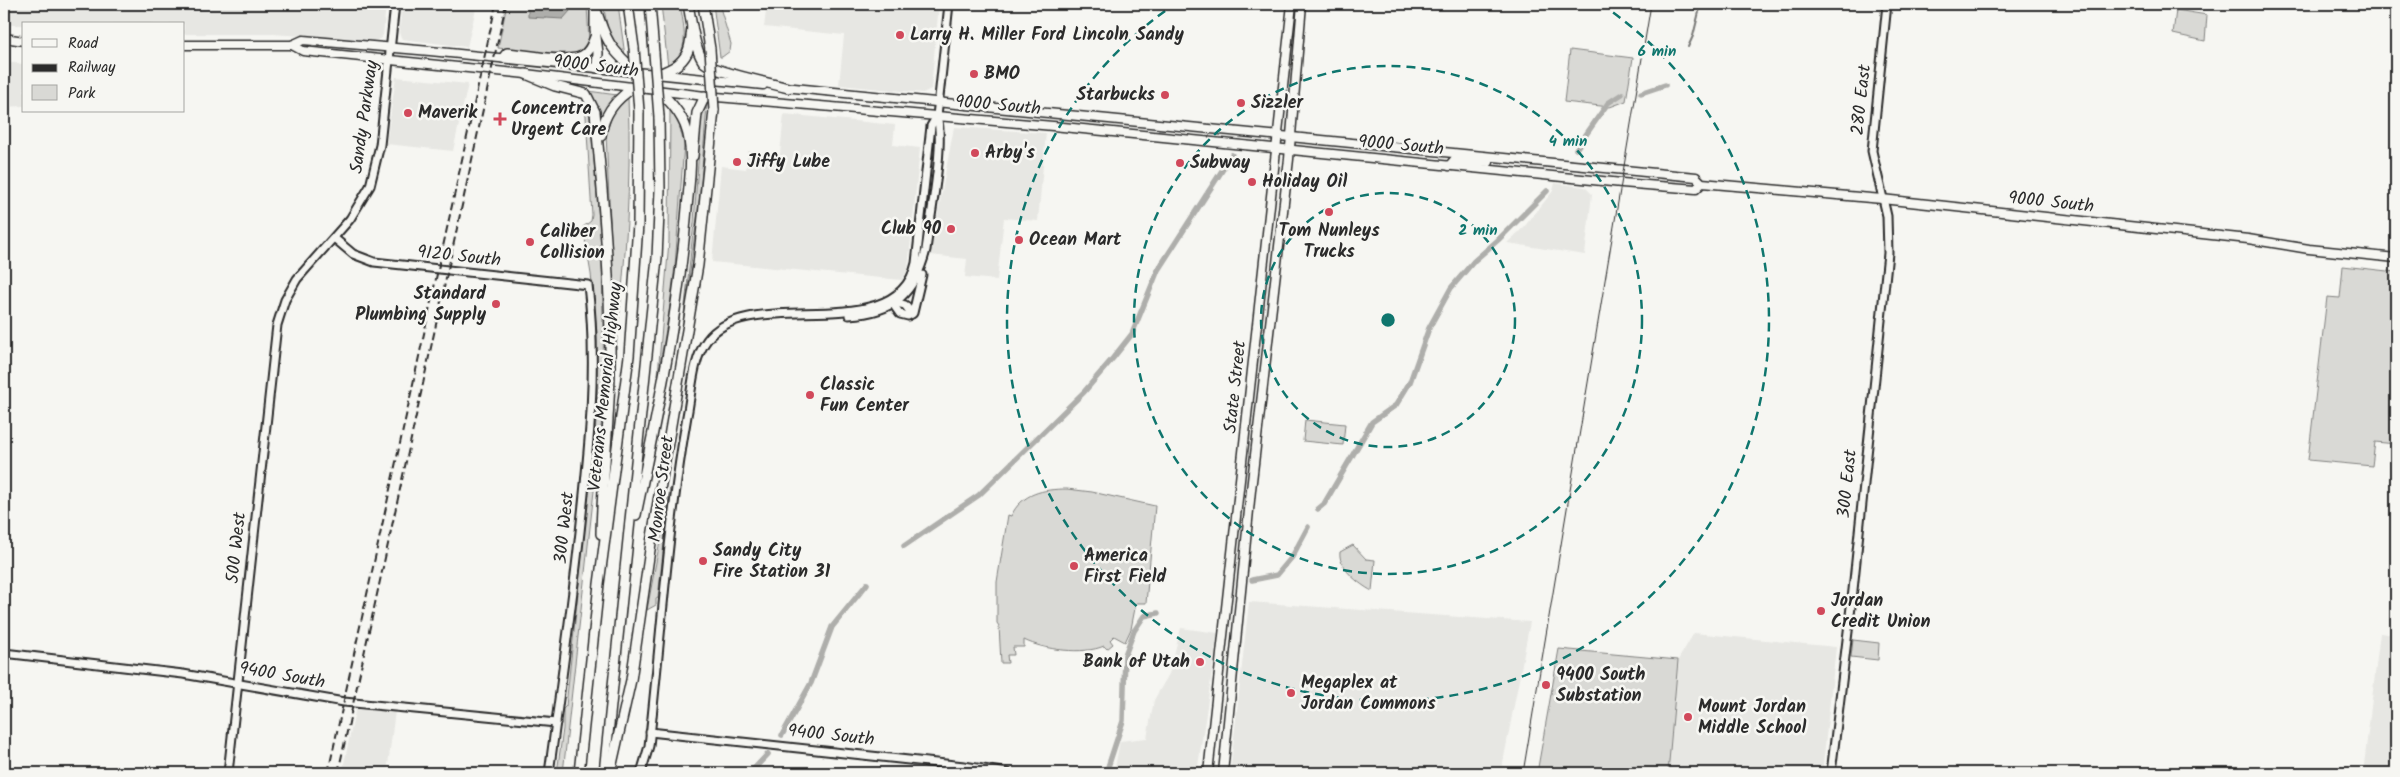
<svg xmlns="http://www.w3.org/2000/svg" width="2400" height="777" font-family="Kalam,sans-serif">
	<style>
		.built { fill: #e7e7e3 }
		.green { fill: #d9d9d5; stroke: #828280 }
		.water { fill: #aeaeab; stroke: #7a7a78 }
		.lines { fill: none; stroke-linecap: round; stroke-linejoin: round }
		.stream { stroke: #7a7a78; stroke-width: 2 }
		.canal { stroke: #aeaeab; stroke-width: 5.5 }
		.secondary-casing { stroke: #2b2b2b; stroke-width: 11 }
		.primary-casing { stroke: #2b2b2b; stroke-width: 11 }
		.highway-casing { stroke: #2b2b2b; stroke-width: 12 }
		.secondary { stroke: #f6f6f2; stroke-width: 7 }
		.primary { stroke: #f6f6f2; stroke-width: 8 }
		.highway { stroke: #f6f6f2; stroke-width: 9 }
		.tram { stroke: #2b2b2b; stroke-width: 1 }
		.rail { stroke: #2b2b2b; stroke-width: 2; stroke-dasharray: 8 4; stroke-linecap: butt }
		.highway-bridge-casing { stroke: #2b2b2b; stroke-width: 12; stroke-linecap: butt }
		.highway-bridge { stroke: #f6f6f2; stroke-width: 9 }
		.ring { fill: none; stroke: #0f766e; stroke-width: 2.5; stroke-dasharray: 9 6 }
		.poi-dot { fill: #d1495b; stroke: #f6f6f2; stroke-width: 2 }
		.labels { text-anchor: middle; dominant-baseline: central; stroke-width: 5; stroke-linejoin: round; paint-order: stroke }
		.poi-label { font-size: 18px; font-weight: bold; fill: #2b2b2b; stroke: #f6f6f2; text-anchor: start }
		.street-label { font-size: 18px; fill: #2b2b2b; stroke: #f6f6f2 }
		.centre { fill: #0f766e; stroke: #f6f6f2; stroke-width: 2.5 }
		.ring-label { font-size: 15px; text-anchor: middle; font-weight: bold; fill: #0f766e; stroke: #f6f6f2; stroke-width: 5; stroke-linejoin: round; paint-order: stroke }
	</style>
	<rect width="100%" height="100%" fill="#f6f6f2"/>
	<filter id="ink" filterUnits="userSpaceOnUse"><feTurbulence type="fractalNoise" baseFrequency=".02" numOctaves="2"/><feDisplacementMap in="SourceGraphic" scale="10" xChannelSelector="R" yChannelSelector="G"/><feConvolveMatrix kernelMatrix="1 2 1 2 8 2 1 2 1" color-interpolation-filters="sRGB"/></filter>
	<g filter="url(#ink)">
		<g class="built">
			<path d="M4,4H386L383,35L380,39L374,41L273,34H184V24L10,25L4,24Z"/>
			<path d="M402,4H477L467,47L402,39L399,33Z"/>
			<path d="M767,4H939L931,89L923,93L839,85L844,35L764,27Z"/>
			<path d="M4,62L24,64V106L4,107Z"/>
			<path d="M396,77L468,84L453,151L386,144Z"/>
			<path d="M784,114L895,125L893,145L920,148L908,269L902,280L712,262L721,166L746,169L748,151L780,154Z"/>
			<path d="M954,127L1046,133L1038,221L1004,218L997,280L965,277L967,259L930,255Z"/>
			<path d="M1555,183L1585,187L1592,194L1585,255L1507,243L1524,227L1553,191Z"/>
			<path d="M1249,602L1530,622L1501,773H1230Z"/>
			<path d="M1181,628L1218,633L1197,773H1114L1120,741L1147,738L1154,700L1169,674Z"/>
			<path d="M1694,633L1836,647L1822,773H1537L1559,649L1678,660Z"/>
			<path d="M2380,633L2396,635V773H2363Z"/>
			<path d="M356,707L395,711L387,773H342Z"/>
		</g>
		<g class="green">
			<path d="M507,4H587L589,44L582,52L577,53H546L498,48Z"/>
			<path d="M603,4H618L625,56L609,35Z"/>
			<path d="M661,4H680C684,28 691,51 668,67Z"/>
			<path d="M713,4H719L731,44L730,51L722,57H720Z"/>
			<path d="M2176,10L2207,15L2205,41L2173,34Z"/>
			<path d="M1570,50L1633,58L1626,101L1610,107L1564,102Z"/>
			<path d="M588,91L617,95L607,106L599,122L595,101Z"/>
			<path d="M628,98C632,182 625,266 616,349L606,134L614,110Z"/>
			<path d="M585,100L589,103L602,256L604,400L563,773H557L563,729V709L566,706L597,413V333L591,274L583,227L591,221L592,215Z"/>
			<path d="M707,104L700,195L682,333L694,222L701,119Z"/>
			<path d="M670,110L678,120L684,144L675,266L669,312L658,375L669,241Z"/>
			<path d="M2343,266L2396,272V444L2375,442L2372,466L2308,460L2327,297L2340,298Z"/>
			<path d="M1305,420L1345,424L1343,445L1303,441Z"/>
			<path d="M670,488L658,598L656,599V605L647,610Z"/>
			<path d="M1067,489L1092,492L1155,506L1146,603H1136L1131,629L1125,642L1114,636L1110,640L1113,644L1107,649L1104,646C1084,655 1044,650 1024,640V647H1013L1014,655H1007L1008,663H1001L999,626L997,623V582L1008,515L1011,516C1022,493 1043,489 1067,489Z"/>
			<path d="M1353,545L1366,559L1375,560L1372,591C1359,584 1338,568 1340,552Z"/>
			<path d="M1853,640L1879,643L1878,660L1851,657Z"/>
			<path d="M1559,649L1678,660L1668,773H1537Z"/>
		</g>
		<path class="water" d="M528,4H569L570,11L563,19L528,17Z"/>
		<g class="lines">
			<path class="stream" d="M1688,47L1693,36L1701,4"/>
			<g class="canal">
				<path d="M1641,93L1665,85"/>
				<path d="M1576,149L1608,103L1622,94"/>
				<path d="M1318,509L1324,504L1372,422L1396,405L1410,382L1429,328L1451,288L1474,261L1498,240L1547,191"/>
				<path d="M904,546L979,495L1084,392L1113,358L1132,334L1158,270L1232,155"/>
				<path d="M1252,580L1277,575L1292,557L1308,527"/>
				<path d="M782,735L811,683L832,627L867,584"/>
				<path d="M750,773L768,754"/>
				<path d="M1106,773L1123,721L1125,655L1134,631L1144,616L1158,613"/>
			</g>
			<defs>
				<g id="secondary">
					<path d="M334,238L353,254L374,262L588,285C598,368 589,449 580,532C571,612 560,693 549,773"/>
					<path d="M896,300L895,307L900,314L908,316L913,313L922,275"/>
					<path d="M893,302L905,305L912,314"/>
					<path d="M849,315C894,313 915,293 926,250C930,218 945,144 937,116L949,4"/>
					<path d="M4,653L183,674L344,702L556,723"/>
					<path d="M650,732L964,766L1008,773"/>
					<path d="M228,773L277,325L285,300L297,279L350,219L370,186L380,145L395,4"/>
					<path d="M641,773L649,746C661,636 668,525 687,416C692,392 692,360 707,340C748,283 897,349 916,263L931,126L937,116"/>
					<path d="M1831,773L1853,590L1888,253L1887,216L1872,151L1887,4"/>
				</g>
				<g id="primary">
					<path d="M4,38L24,41"/>
					<path d="M184,45H292L303,40L430,51L763,85"/>
					<path d="M292,45L303,51L526,74L705,96L1053,126L1622,183L1696,189L1702,183"/>
					<path d="M784,87L1696,177L1702,183L1882,199L2248,239L2309,249L2396,258"/>
					<path d="M1449,166L1454,160L1489,162"/>
					<path d="M1208,773L1292,4"/>
					<path d="M1223,773L1251,490L1289,159L1302,4"/>
				</g>
				<g id="highway">
					<path d="M595,4V29L598,53L597,68"/>
					<path d="M628,4L634,48"/>
					<path d="M650,4L654,53"/>
					<path d="M688,4C691,19 694,48 703,61C710,72 772,83 788,88"/>
					<path d="M703,4L710,49"/>
					<path d="M596,10C601,23 604,37 613,48C634,76 671,92 685,125C695,150 689,183 687,208C679,311 657,414 636,515"/>
					<path d="M503,58L507,53C524,54 568,64 582,56C590,52 592,44 595,37"/>
					<path d="M526,74L555,86L586,94L595,112C603,197 611,281 610,367C610,422 602,478 601,534"/>
					<path d="M601,136C604,104 631,86 659,74C671,69 681,65 687,53C691,45 691,35 692,27"/>
					<path d="M693,156L697,113L705,96"/>
					<path d="M579,773L599,584L629,356L638,224L639,111"/>
					<path d="M604,773L657,258L660,190L659,117"/>
					<path d="M610,773L631,680L651,543L698,265L714,110"/>
				</g>
			</defs>
			<use href="#secondary" class="secondary-casing"/>
			<use href="#primary" class="primary-casing"/>
			<use href="#highway" class="highway-casing"/>
			<use href="#secondary" class="secondary"/>
			<use href="#primary" class="primary"/>
			<use href="#highway" class="highway"/>
			<path class="tram" d="M1523,773L1651,4"/>
			<g class="rail">
				<path d="M328,773L496,4"/>
				<path d="M338,773L506,4"/>
			</g>
			<defs>
				<g id="highway-bridge">
					<path d="M634,48L639,111"/>
					<path d="M710,49L714,110"/>
					<path d="M654,53L659,117"/>
				</g>
			</defs>
			<use href="#highway-bridge" class="highway-bridge-casing"/>
			<use href="#highway-bridge" class="highway-bridge"/>
		</g>
	</g>
	<g class="ring">
		<circle cx="1388" cy="320" r="127"/>
		<circle cx="1388" cy="320" r="254"/>
		<path d="M1601 4A381 381 0 1 1 1175 4"/>
	</g>
	<g class="poi-dot">
		<circle cx="900" cy="35" r="5"/>
		<circle cx="974" cy="74" r="5"/>
		<circle cx="1165" cy="95" r="5"/>
		<circle cx="1241" cy="103" r="5"/>
		<circle cx="408" cy="113" r="5"/>
		<path d="M497.5 111.5h5v5h5v5h-5v5h-5v-5h-5v-5h5z"/>
		<circle cx="975" cy="153" r="5"/>
		<circle cx="737" cy="162" r="5"/>
		<circle cx="1180" cy="163" r="5"/>
		<circle cx="1252" cy="182" r="5"/>
		<circle cx="1329" cy="212" r="5"/>
		<circle cx="951" cy="229" r="5"/>
		<circle cx="1019" cy="240" r="5"/>
		<circle cx="530" cy="242" r="5"/>
		<circle cx="496" cy="304" r="5"/>
		<circle cx="810" cy="395" r="5"/>
		<circle cx="703" cy="561" r="5"/>
		<circle cx="1074" cy="566" r="5"/>
		<circle cx="1821" cy="611" r="5"/>
		<circle cx="1200" cy="662" r="5"/>
		<circle cx="1546" cy="685" r="5"/>
		<circle cx="1291" cy="693" r="5"/>
		<circle cx="1688" cy="717" r="5"/>
	</g>
	<g class="labels">
		<g class="poi-label">
			<text x="910" y="35">Larry H. Miller Ford Lincoln Sandy</text>
			<text x="984" y="74">BMO</text>
			<text x="1155" y="95" text-anchor="end">Starbucks</text>
			<text x="1251" y="103">Sizzler</text>
			<text x="511" y="109">Concentra<tspan x="511" dy="21">Urgent Care</tspan></text>
			<text x="418" y="113">Maverik</text>
			<text x="985" y="153">Arby's</text>
			<text x="747" y="162">Jiffy Lube</text>
			<text x="1190" y="163">Subway</text>
			<text x="1262" y="182">Holiday Oil</text>
			<text x="941" y="229" text-anchor="end">Club 90</text>
			<text x="1329" y="231" text-anchor="middle">Tom Nunleys<tspan x="1329" dy="21">Trucks</tspan></text>
			<text x="540" y="232">Caliber<tspan x="540" dy="21">Collision</tspan></text>
			<text x="1029" y="240">Ocean Mart</text>
			<text x="486" y="294" text-anchor="end">Standard<tspan x="486" dy="21">Plumbing Supply</tspan></text>
			<text x="820" y="385">Classic<tspan x="820" dy="21">Fun Center</tspan></text>
			<text x="713" y="551">Sandy City<tspan x="713" dy="21">Fire Station 31</tspan></text>
			<text x="1084" y="556">America<tspan x="1084" dy="21">First Field</tspan></text>
			<text x="1831" y="601">Jordan<tspan x="1831" dy="21">Credit Union</tspan></text>
			<text x="1190" y="662" text-anchor="end">Bank of Utah</text>
			<text x="1556" y="675">9400 South<tspan x="1556" dy="21">Substation</tspan></text>
			<text x="1301" y="683">Megaplex at<tspan x="1301" dy="21">Jordan Commons</tspan></text>
			<text x="1698" y="707">Mount Jordan<tspan x="1698" dy="21">Middle School</tspan></text>
		</g>
		<g class="street-label">
			<text transform="translate(596 67) rotate(7)">9000 South</text>
			<text transform="translate(1862 100) rotate(-84)">280 East</text>
			<text transform="translate(998 106) rotate(5)">9000 South</text>
			<text transform="translate(365 117) rotate(-82)">Sandy Parkway</text>
			<text transform="translate(1401 146) rotate(5)">9000 South</text>
			<text transform="translate(2051 203) rotate(6)">9000 South</text>
			<text transform="translate(459 257) rotate(6)">9120 South</text>
			<text transform="translate(606 387) rotate(-84)">Veterans Memorial Highway</text>
			<text transform="translate(1236 387) rotate(-84)">State Street</text>
			<text transform="translate(1848 484) rotate(-84)">300 East</text>
			<text transform="translate(662 489) rotate(-83)">Monroe Street</text>
			<text transform="translate(565 528) rotate(-84)">300 West</text>
			<text transform="translate(237 548) rotate(-84)">500 West</text>
			<text transform="translate(282 676) rotate(10)">9400 South</text>
			<text transform="translate(831 736) rotate(6)">9400 South</text>
		</g>
	</g>
	<circle cx="1388" cy="320" r="8" class="centre"/>
	<g class="ring-label">
		<text x="1657" y="56">6 min</text>
		<text x="1568" y="146">4 min</text>
		<text x="1478" y="235">2 min</text>
	</g>
	<rect width="2400" height="777" fill="none" stroke="#f6f6f2" stroke-width="20"/>
	<rect x="10" y="10" width="2380" height="757" fill="none" stroke="#2b2b2b" stroke-width="2" filter="url(#ink)"/>
	<rect x="22" y="22" width="162" height="90" fill="#f6f6f2" stroke="#a5a5a2"/>
	<rect x="32" y="39" width="25" height="8" fill="#f6f6f2" stroke="#a5a5a2"/>
	<text x="68" y="48" font-size="15" fill="#2b2b2b">Road</text>
	<rect x="32" y="64" width="25" height="8" fill="#2b2b2b" stroke="#a5a5a2"/>
	<text x="68" y="72" font-size="15" fill="#2b2b2b">Railway</text>
	<rect x="32" y="85" width="25" height="15" fill="#d9d9d5" stroke="#a5a5a2"/>
	<text x="68" y="98" font-size="15" fill="#2b2b2b">Park</text>
</svg>
